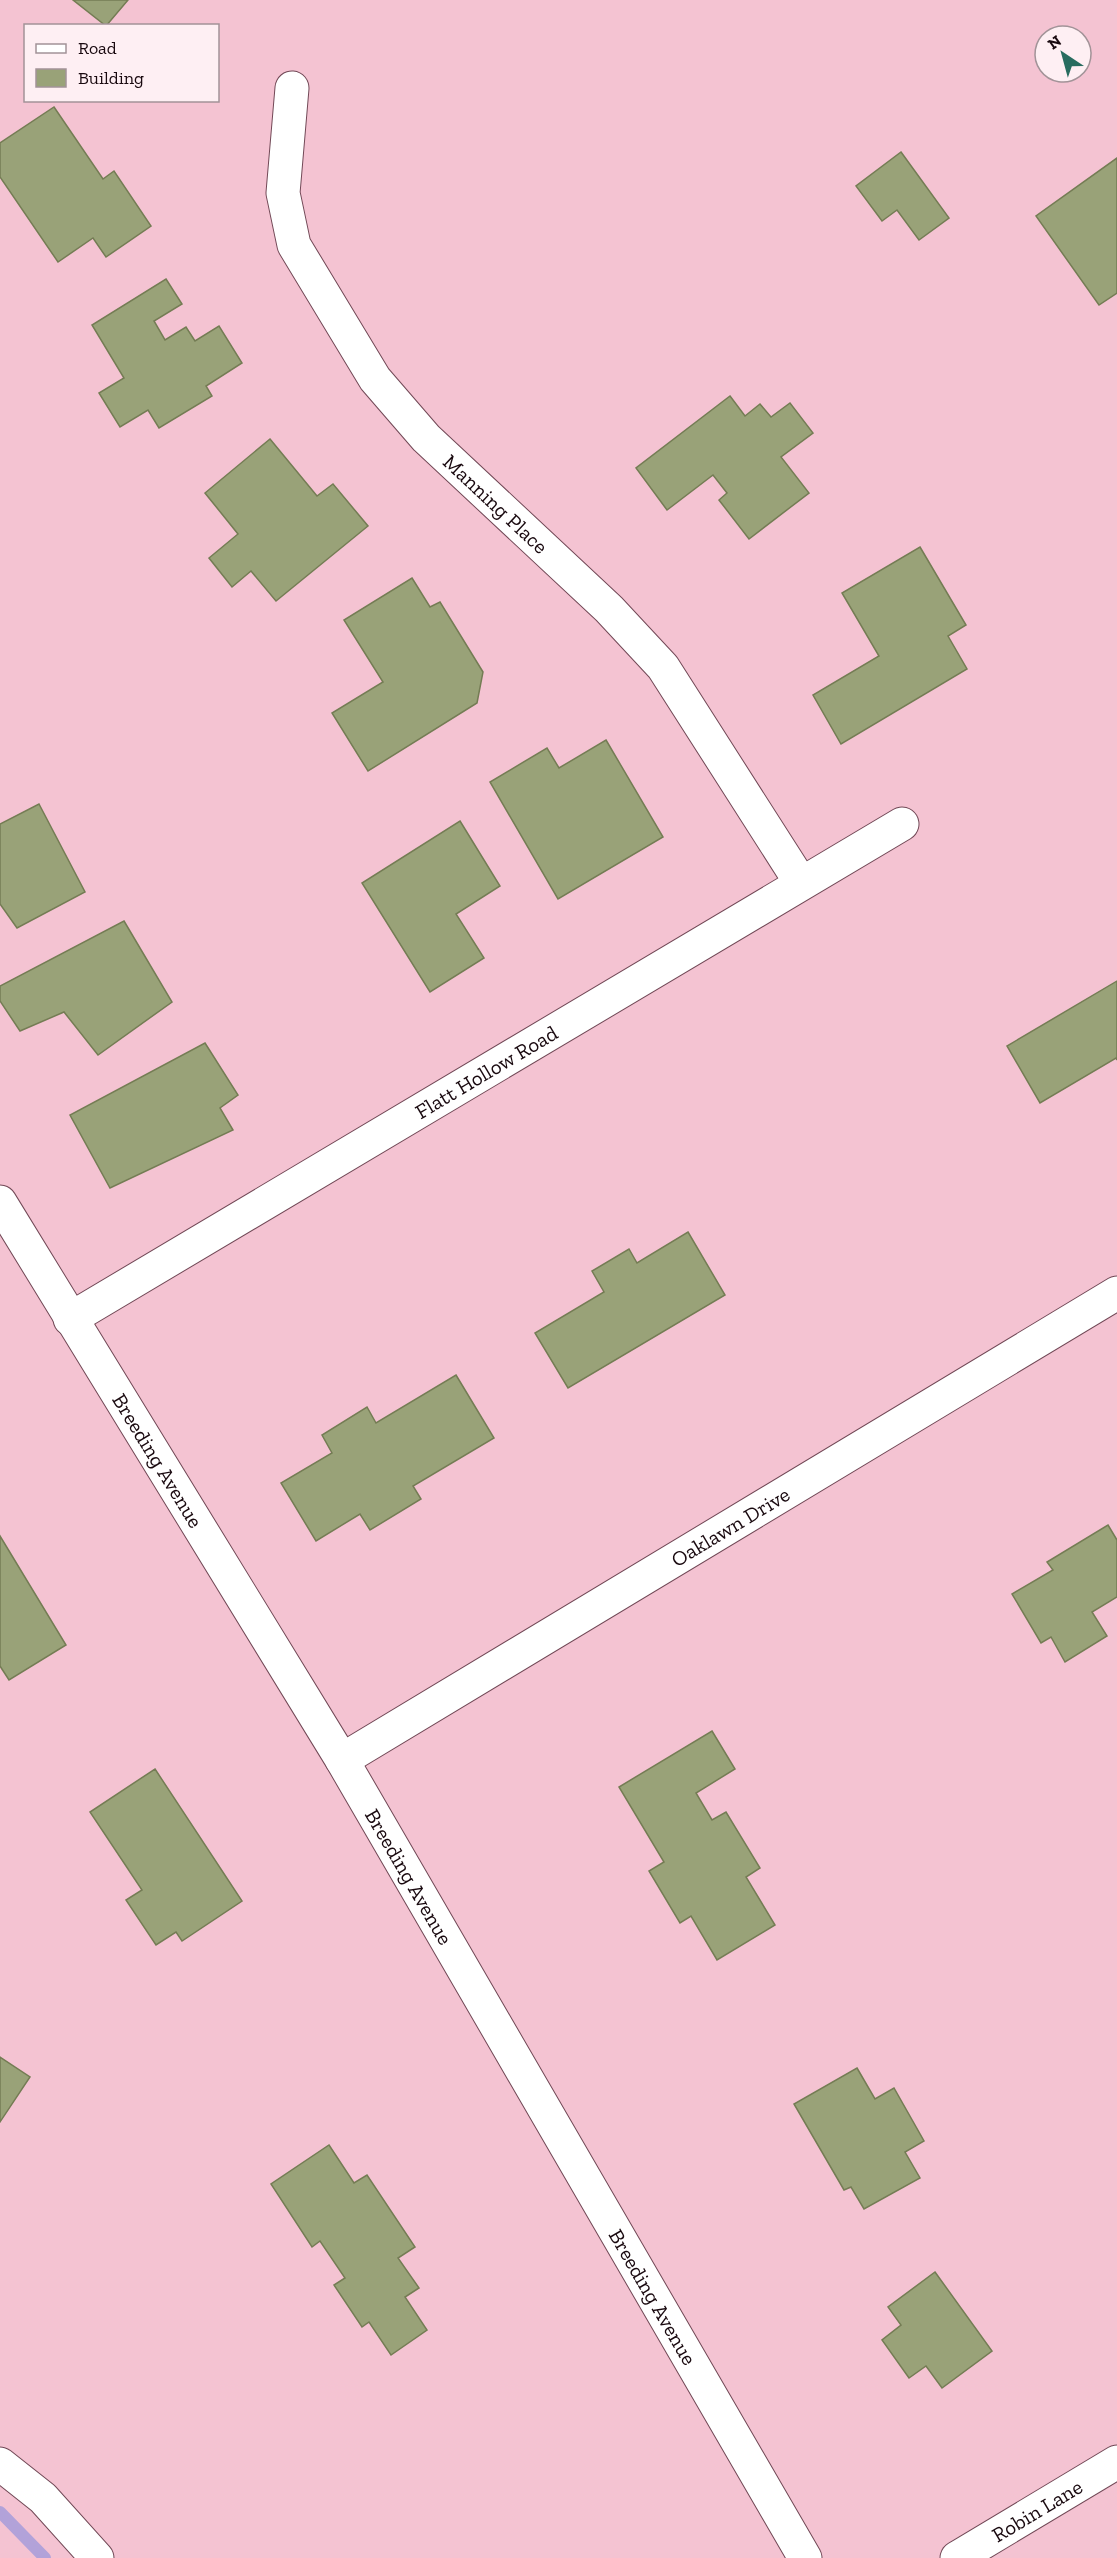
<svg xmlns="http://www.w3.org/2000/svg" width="1117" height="2558" font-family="'Zilla Slab',serif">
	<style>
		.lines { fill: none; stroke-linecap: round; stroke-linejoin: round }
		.stream { stroke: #b2a2d9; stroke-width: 12 }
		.building { fill: #99a278; stroke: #747c54; stroke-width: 1.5 }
		.minor-casing { stroke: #714856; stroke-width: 35 }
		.minor { stroke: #fff; stroke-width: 33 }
		.labels { text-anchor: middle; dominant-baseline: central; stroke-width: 5; stroke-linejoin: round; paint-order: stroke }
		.street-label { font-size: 21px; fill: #19090f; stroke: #feeff3 }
	</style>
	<rect width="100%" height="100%" fill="#f4c3d2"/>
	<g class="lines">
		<path class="stream" d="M0,2512L45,2558"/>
	</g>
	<g class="building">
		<path d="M73,0H128L106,26Z"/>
		<path d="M54,107L103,179L114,171L151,226L106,257L93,238L58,262L0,177V143Z"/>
		<path d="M901,152L949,218L919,240L897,210L882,221L856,186Z"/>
		<path d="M1117,158V293L1099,305L1036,216Z"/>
		<path d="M166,279L182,304L154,321L165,340L186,327L195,341L219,326L242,363L206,386L212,396L159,428L148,410L120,427L99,393L124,378L92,325Z"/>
		<path d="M730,396L745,416L760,404L771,417L790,403L813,433L781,457L809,493L749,539L719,500L727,493L713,475L667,510L636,468Z"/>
		<path d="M270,439L317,496L333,484L368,526L276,601L251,571L232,587L209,558L238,534L205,493Z"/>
		<path d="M920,547L966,625L948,636L967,669L841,744L813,695L879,656L842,593Z"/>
		<path d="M412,578L430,607L440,602L483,672L477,703L368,771L332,713L383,682L344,620Z"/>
		<path d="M606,740L663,837L558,899L490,782L547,748L559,768Z"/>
		<path d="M39,804L85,892L17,928L0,904V824Z"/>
		<path d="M460,821L500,886L456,914L484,958L430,992L362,883Z"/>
		<path d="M124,921L172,1002L98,1055L64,1012L20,1031L0,1001V986Z"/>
		<path d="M1117,981V1060L1116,1058L1040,1103L1007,1046Z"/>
		<path d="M205,1043L238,1095L220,1108L233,1130L110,1188L70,1115Z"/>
		<path d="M688,1232L725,1295L568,1388L535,1333L604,1292L592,1271L629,1249L637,1263Z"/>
		<path d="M456,1375L494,1438L413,1486L421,1499L370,1530L360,1514L316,1541L281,1483L332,1453L322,1435L367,1407L376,1423Z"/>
		<path d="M1108,1525L1117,1540V1597L1092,1612L1107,1636L1065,1662L1051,1637L1041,1643L1012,1594L1053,1570L1047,1562Z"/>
		<path d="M0,1536L66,1645L9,1680L0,1666Z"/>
		<path d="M712,1731L735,1769L696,1793L712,1820L726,1812L760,1868L746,1877L775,1925L717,1960L691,1916L680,1923L649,1871L664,1862L619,1787Z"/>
		<path d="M155,1769L242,1901L182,1941L176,1932L156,1945L126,1900L142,1890L90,1812Z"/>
		<path d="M0,2057L30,2077L0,2122Z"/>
		<path d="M857,2068L875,2099L894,2088L924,2141L905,2152L920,2178L864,2209L851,2187L844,2190L794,2104Z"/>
		<path d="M329,2145L354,2183L367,2175L415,2247L398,2258L419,2288L405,2297L427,2330L391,2355L369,2322L362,2327L334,2285L345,2278L320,2241L312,2247L271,2184Z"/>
		<path d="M935,2272L992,2351L942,2388L926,2366L909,2378L882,2340L901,2325L888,2307Z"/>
	</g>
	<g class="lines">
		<defs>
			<g id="minor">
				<path id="s1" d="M292,88L283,193L294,245L375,379L426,438L609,609L663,667L801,883"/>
				<path id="s2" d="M0,1202L342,1760L805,2558"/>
				<path id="s3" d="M70,1319L902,824"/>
				<path id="s4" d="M342,1760L1117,1293"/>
				<path d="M0,2464L43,2498L97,2558"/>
				<path id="s5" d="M957,2558L1117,2462"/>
			</g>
		</defs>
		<use href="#minor" class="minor-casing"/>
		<use href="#minor" class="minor"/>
	</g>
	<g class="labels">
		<g class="street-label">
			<text stroke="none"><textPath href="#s1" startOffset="489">Manning Place</textPath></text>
			<text stroke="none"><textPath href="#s3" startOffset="484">Flatt Hollow Road</textPath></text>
			<text stroke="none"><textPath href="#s2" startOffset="303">Breeding Avenue</textPath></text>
			<text stroke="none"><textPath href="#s4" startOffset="453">Oaklawn Drive</textPath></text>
			<text stroke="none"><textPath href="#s2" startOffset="789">Breeding Avenue</textPath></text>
			<text stroke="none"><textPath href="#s2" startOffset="1275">Breeding Avenue</textPath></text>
			<text stroke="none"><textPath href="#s5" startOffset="93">Robin Lane</textPath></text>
		</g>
	</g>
	<rect x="24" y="24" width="195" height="78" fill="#feeff3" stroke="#a29398" stroke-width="1.5"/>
	<rect x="36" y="44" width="30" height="9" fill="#ffffff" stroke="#a29398" stroke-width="1.5"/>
	<text x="78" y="54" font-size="18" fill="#19090f">Road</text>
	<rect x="36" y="69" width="30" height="18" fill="#99a278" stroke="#a29398" stroke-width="1.5"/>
	<text x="78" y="84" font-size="18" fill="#19090f">Building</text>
	<g transform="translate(1063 54) rotate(324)"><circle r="28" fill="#feeff3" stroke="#a29398" stroke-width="1.5"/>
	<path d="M0-4.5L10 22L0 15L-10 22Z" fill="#286c5f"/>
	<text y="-9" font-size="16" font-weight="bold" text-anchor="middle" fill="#19090f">N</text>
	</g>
</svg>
